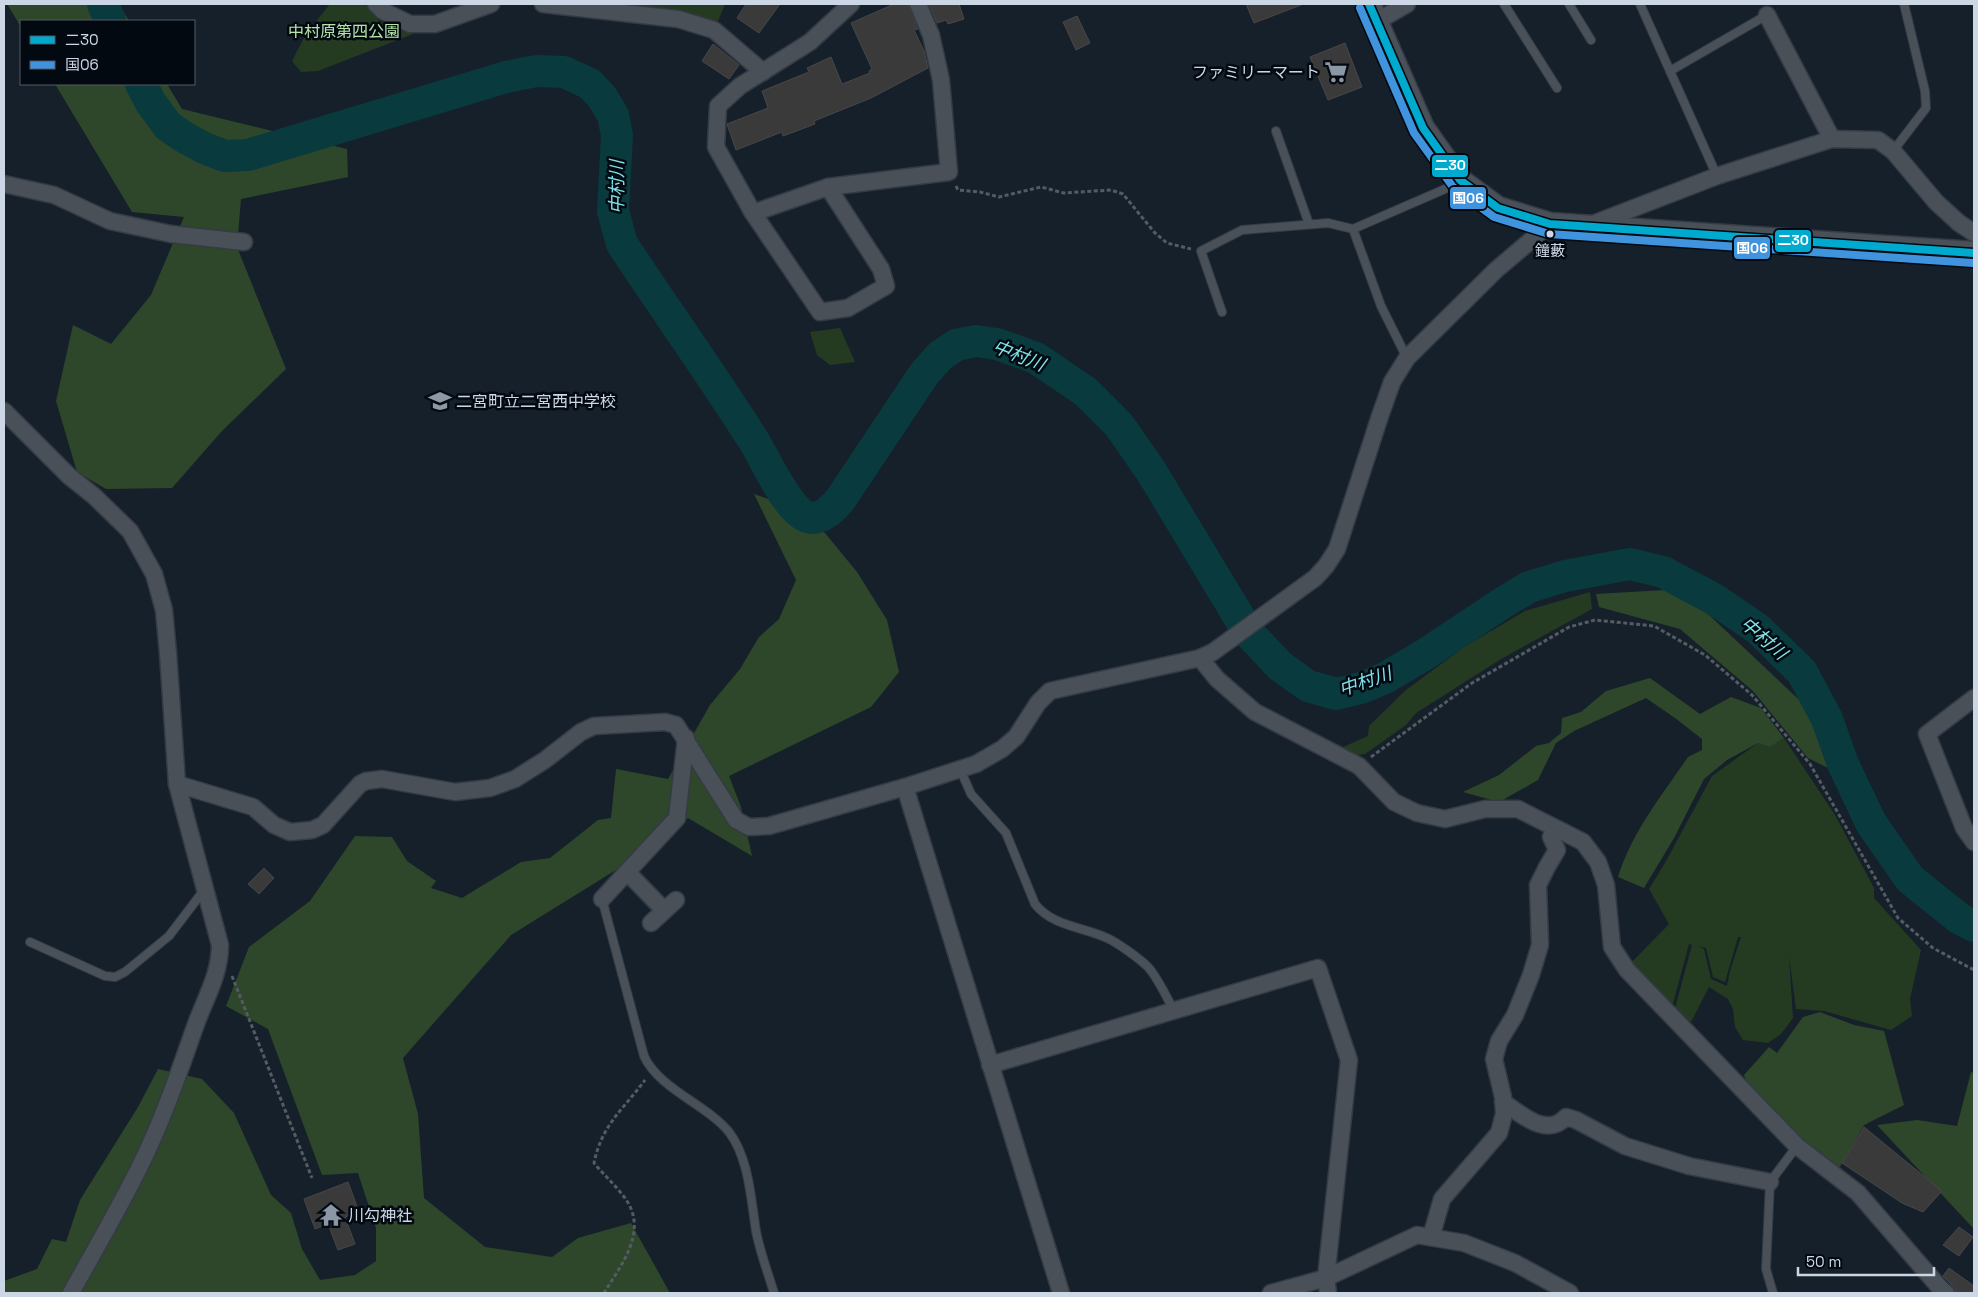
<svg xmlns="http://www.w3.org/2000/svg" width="1978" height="1297" font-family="'Space Grotesk','Noto Sans JP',sans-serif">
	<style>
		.green { fill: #253b21; fill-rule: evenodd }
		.forest { fill: #2e472a }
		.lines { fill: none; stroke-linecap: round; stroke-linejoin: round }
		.river { stroke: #093a3d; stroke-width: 32 }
		.building { fill: #3a3a3a; stroke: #474748 }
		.service-casing { stroke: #343b45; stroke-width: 10 }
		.minor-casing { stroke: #343b45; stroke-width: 19 }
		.secondary-casing { stroke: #343b45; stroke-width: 25 }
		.path { stroke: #545b63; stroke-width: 3; stroke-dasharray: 4 2.5; stroke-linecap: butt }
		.service { stroke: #495058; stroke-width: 8 }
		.minor { stroke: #495058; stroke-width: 16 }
		.secondary { stroke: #495058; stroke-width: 22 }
		.bus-1-casing { stroke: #030911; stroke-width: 11 }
		.bus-2-casing { stroke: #030911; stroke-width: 11 }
		.bus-1 { stroke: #00a9ce; stroke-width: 8 }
		.bus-2 { stroke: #4094de; stroke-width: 8 }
		.bus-dot { fill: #ccd7e6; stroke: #030911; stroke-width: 2 }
		.labels { text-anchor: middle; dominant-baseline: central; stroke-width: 5; stroke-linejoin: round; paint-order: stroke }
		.bus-label { font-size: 15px; fill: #ccd7e6; stroke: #030911 }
		.park-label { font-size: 16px; fill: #b4e4a8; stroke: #030911 }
		.poi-label { font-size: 16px; fill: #ccd7e6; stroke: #030911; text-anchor: start }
		.water-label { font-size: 18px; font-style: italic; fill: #7fe4e7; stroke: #030911 }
		.line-badge { stroke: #030911; stroke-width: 2 }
		.badge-label { font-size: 14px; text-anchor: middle; font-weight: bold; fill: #fff }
	</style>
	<rect width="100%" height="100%" fill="#16202b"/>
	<g class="green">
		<path d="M330,4H365L379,21L413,34L318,71L301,72L292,61L306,34Z"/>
		<path d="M642,4H725L716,26L640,6Z"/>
		<path d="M840,328L855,362L830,365L817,355L810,332Z"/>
		<path d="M1590,592L1592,609L1501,659L1416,713L1406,725L1365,754L1351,756L1341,748L1368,736L1369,726L1406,690L1464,647L1525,611Z"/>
		<path d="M1784,738L1835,815L1874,888V898L1921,950L1910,999L1912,1016L1891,1030L1824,1011L1796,1009L1789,956L1793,1018L1781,1034L1768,1043L1743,1040L1735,1027L1733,1009L1728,999L1709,987L1691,1022L1674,1012L1692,945L1689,944L1671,1011L1628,966L1669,924L1649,889L1665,863L1712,776L1758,743L1770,747ZM1738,937H1741L1730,971L1727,986L1711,979L1704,949L1698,946L1706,948L1713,977L1725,982Z"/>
	</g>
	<g class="forest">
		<path d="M7,4H119L129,21H21V27Z"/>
		<path d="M55,84H167L182,109L347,149L348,177L241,199L237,247L286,369L222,431L172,488L106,489L77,472L56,401L73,325L111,344L151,295L184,217L132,212Z"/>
		<path d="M754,494L783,504L825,533L857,572L887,620L899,672L871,707L729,776L741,807L752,856L688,818L632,860L511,935L403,1058L418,1114L424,1198L485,1247L552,1257L578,1238L631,1223L670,1293H4V1281L37,1269L52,1239L66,1242L80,1200L138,1107L158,1069L202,1079L234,1113L271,1195L291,1213L302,1249L320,1280L355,1275L376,1261V1228L358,1173L322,1175L268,1029L226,1006L249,947L310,901L355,836L392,837L407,861L436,881L431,888L462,898L521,862L550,858L598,820L611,818L616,769L668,779L710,705L740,669L759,637L779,619L796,580Z"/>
		<path d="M1665,590L1708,614L1810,710L1828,741L1838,773L1808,758L1753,691L1680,629L1599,607L1596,594Z"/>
		<path d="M1650,678L1700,714L1731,697L1761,708L1784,738L1770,747L1758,743L1727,760L1704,779L1674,838L1644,888L1618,877C1632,832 1662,795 1688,757L1702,750V739L1675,718L1646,698L1574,731L1556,743L1538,780L1499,802L1463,792L1499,775L1536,746L1549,743L1561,733L1562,718L1581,712L1606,691Z"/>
		<path d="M1820,1012L1854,1025L1884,1031L1904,1105L1864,1125L1838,1170L1749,1091L1744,1075L1769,1047L1777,1053L1803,1017Z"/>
		<path d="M1971,1072L1974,1073V1229L1877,1125L1917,1120L1957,1126Z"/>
	</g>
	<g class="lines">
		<g class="river">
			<path d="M103,4L110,21"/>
			<path d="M141,84L151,103L168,126L184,137L204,148L225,156L248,155L506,77L536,71L564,72L590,84L602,97L613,115L617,135L613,211L622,244C665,309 710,372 752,438C765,458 785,506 805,516C819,523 832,509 840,500L924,374L940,356L956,345L976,341L997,344L1036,358L1086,392L1119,425L1151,471L1248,632L1280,666L1308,686L1336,694L1361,688L1385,678L1424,655L1504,602L1529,587L1565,576L1630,564L1663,572L1714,599L1758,629L1802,672L1827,719L1843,764L1871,823L1910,879L1960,919L1974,926"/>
		</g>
	</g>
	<g class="building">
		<path d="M746,4H780L759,33L737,18Z"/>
		<path d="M894,4H908L918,29L914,30L924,51L928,68L871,98L814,121L815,124L783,136L782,132L736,150L727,124L768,108L762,91L809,72L807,68L831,57L842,84L870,73L869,71L872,69L851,23Z"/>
		<path d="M929,4H959L964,19L948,24L946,20L937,23Z"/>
		<path d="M1246,4H1301V5L1254,23Z"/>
		<path d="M1077,16L1090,43L1076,50L1063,22Z"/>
		<path d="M1345,43L1362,87L1328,100L1310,57Z"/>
		<path d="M713,44L739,65L729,79L702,61Z"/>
		<path d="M264,868L274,878L259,894L248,884Z"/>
		<path d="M1864,1127L1942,1191L1923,1212L1902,1203L1842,1163Z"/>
		<path d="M348,1182L359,1212L345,1217L355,1244L338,1250L328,1224L315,1229L304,1199Z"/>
		<path d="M1959,1227L1973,1237L1959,1256L1943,1245Z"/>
		<path d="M1949,1268L1974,1286V1293L1956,1292L1953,1286L1943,1276Z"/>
	</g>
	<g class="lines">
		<defs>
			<g id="service">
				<path d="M1504,4L1557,88"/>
				<path d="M1569,4L1591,40"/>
				<path d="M1640,4L1717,176"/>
				<path d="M1670,71L1767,15"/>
				<path d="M1276,131L1309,224"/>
				<path d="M1893,151L1926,108L1925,91L1904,4"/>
				<path d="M1353,229L1381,306L1407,358"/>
				<path d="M1222,312L1201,251L1242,230L1328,223L1353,229L1445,189L1459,181"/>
				<path d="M960,769L971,794L1006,833L1035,904C1052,926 1083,927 1107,938C1118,943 1140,959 1148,967C1158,978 1167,998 1174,1011"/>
				<path d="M602,899L644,1056C659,1089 706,1104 729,1132C749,1158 751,1200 756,1231C760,1252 768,1273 774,1293"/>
				<path d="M30,942L105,976L115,977L125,972L169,936L204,890"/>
				<path d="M1773,1293L1766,1269L1770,1182L1797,1146"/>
			</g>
			<g id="minor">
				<path d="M376,4L383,11L410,24H435L491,4"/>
				<path d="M543,4L678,19L714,30L763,72"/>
				<path d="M1767,15L1832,139"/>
				<path d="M1376,22L1407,4"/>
				<path d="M4,184L54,195L110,221L171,234L244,242"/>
				<path d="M828,187L881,269L886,286L848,308L820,312L753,213L716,147L718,106L740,86L810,42L851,4"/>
				<path d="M753,213L828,187L949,172L941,80L931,35L918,4"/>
				<path d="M1590,225L1717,176L1832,139L1878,140L1893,151L1936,202L1959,223L1974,233"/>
				<path d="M4,411L69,476L94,496L130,531L154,574L164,610L168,653L177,784L220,945C220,974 206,997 196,1024C179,1072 163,1120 140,1166C119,1209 94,1251 71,1293"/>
				<path d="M1200,658L1217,679L1255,712L1359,766L1394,802L1417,813L1445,819L1485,809H1518L1583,842L1598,862L1606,885L1612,947L1627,970L1797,1146L1858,1193L1941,1289L1946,1293"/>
				<path d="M1974,698L1927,734L1964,828L1974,842"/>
				<path d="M177,784L253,807L274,825L290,832L312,830L323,825L360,784L366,781L382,779L455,792L490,788L515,779L545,760L581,732L594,726L665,722L676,725L736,820L749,827L769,826L905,787L976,764L1002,749L1016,737L1038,703L1050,691L1200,658L1213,652L1315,578L1326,566L1337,549L1379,419L1392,382L1407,358L1496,270L1550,224"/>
				<path d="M905,787L1061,1293"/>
				<path d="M627,872L664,910"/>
				<path d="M602,899L677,818L686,738"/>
				<path d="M651,923L676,900"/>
				<path d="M990,1065L1318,968L1349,1060L1326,1278L1328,1293"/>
				<path d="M1503,1102C1522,1115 1547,1138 1566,1117L1576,1120L1625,1146L1689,1166L1770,1182"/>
				<path d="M1431,1237L1442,1199L1499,1133L1504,1114L1503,1097L1494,1059L1499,1041L1515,1015L1531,975L1540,945L1538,885L1547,867L1557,850L1551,837L1557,829"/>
				<path d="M1271,1293L1326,1278L1417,1235L1464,1243L1515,1263L1570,1293"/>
			</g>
			<path id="secondary" d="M1369,4L1423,128L1460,180L1498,208L1550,224L1974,253"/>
		</defs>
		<use href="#service" class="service-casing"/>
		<use href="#minor" class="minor-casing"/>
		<use href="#secondary" class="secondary-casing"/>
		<g class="path">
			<path d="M956,186L958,190L980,192L999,197L1041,187L1064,193L1111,190L1123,194L1155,233L1167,243L1191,249"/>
			<path d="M1371,757L1472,683L1569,627L1595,620L1654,626L1705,655L1752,695L1810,764L1898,918L1933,948L1974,970"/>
			<path d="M232,976L312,1178"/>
			<path d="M604,1293C621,1265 649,1231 625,1198C616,1186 604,1175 594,1163C602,1124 623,1110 645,1080"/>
		</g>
		<use href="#service" class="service"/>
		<use href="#minor" class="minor"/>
		<use href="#secondary" class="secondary"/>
		<defs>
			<path id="bus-1" d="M1369,4L1423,128L1460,180L1498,208L1550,224L1974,253"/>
			<path id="bus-2" d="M1360,8L1414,133L1453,187L1494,217L1549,234L1973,263"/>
		</defs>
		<use href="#bus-1" class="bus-1-casing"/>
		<use href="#bus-2" class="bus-2-casing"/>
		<use href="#bus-1" class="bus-1"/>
		<use href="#bus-2" class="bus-2"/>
	</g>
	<defs>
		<symbol id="supermarket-bare" viewBox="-9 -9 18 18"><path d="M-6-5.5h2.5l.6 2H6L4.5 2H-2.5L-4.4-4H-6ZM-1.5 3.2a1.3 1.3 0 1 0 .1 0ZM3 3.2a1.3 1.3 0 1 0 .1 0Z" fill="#8c97a5" stroke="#030911" stroke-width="2.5" paint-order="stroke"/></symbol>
		<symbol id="school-bare" viewBox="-9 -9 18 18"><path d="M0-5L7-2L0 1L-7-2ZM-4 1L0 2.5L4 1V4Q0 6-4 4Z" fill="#8c97a5" stroke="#030911" stroke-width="2.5" paint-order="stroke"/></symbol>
		<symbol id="temple-bare" viewBox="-9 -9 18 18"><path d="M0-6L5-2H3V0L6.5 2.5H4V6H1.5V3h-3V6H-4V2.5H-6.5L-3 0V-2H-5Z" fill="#8c97a5" stroke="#030911" stroke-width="2.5" paint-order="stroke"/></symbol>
	</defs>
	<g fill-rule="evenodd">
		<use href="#supermarket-bare" x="1320" y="56" width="32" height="32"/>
		<use href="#school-bare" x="424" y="385" width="32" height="32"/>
		<use href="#temple-bare" x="315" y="1199" width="32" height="32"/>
	</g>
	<circle class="bus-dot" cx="1550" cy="234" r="4.5"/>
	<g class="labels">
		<g class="bus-label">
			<text x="1550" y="250">鐘藪</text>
		</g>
		<g class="park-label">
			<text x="344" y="31">中村原第四公園</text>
		</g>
		<g class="poi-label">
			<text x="1320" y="72" text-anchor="end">ファミリーマート</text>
			<text x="456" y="401">二宮町立二宮西中学校</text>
			<text x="348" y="1215">川勾神社</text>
		</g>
		<g class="water-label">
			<text transform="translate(616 187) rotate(-90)">中村川</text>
			<text transform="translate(1019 355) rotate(22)">中村川</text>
			<text transform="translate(1764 638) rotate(41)">中村川</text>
			<text transform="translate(1365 681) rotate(-19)">中村川</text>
		</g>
	</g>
	<g class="line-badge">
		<rect x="1431" y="154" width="38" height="24" rx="5" fill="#00a9ce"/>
		<rect x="1449" y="186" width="38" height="24" rx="5" fill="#4094de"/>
		<rect x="1774" y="229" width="38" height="24" rx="5" fill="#00a9ce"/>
		<rect x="1733" y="236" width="38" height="24" rx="5" fill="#4094de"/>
	</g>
	<g class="badge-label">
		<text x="1450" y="170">二30</text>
		<text x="1468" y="203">国06</text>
		<text x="1793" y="245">二30</text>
		<text x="1752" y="253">国06</text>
	</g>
	<rect width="1978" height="1297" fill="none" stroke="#ccd7e6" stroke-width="10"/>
	<rect x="20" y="20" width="175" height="65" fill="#030911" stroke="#535b66"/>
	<rect x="30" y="36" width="25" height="8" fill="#00a9ce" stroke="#535b66"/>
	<text x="65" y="45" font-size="15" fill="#ccd7e6">二30</text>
	<rect x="30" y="61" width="25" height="8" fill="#4094de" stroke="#535b66"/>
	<text x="65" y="70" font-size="15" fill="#ccd7e6">国06</text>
	<path d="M1798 1267v8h136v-8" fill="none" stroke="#ccd7e6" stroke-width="2.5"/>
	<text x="1806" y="1267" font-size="15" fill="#ccd7e6" stroke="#030911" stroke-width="4" paint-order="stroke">50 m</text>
</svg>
